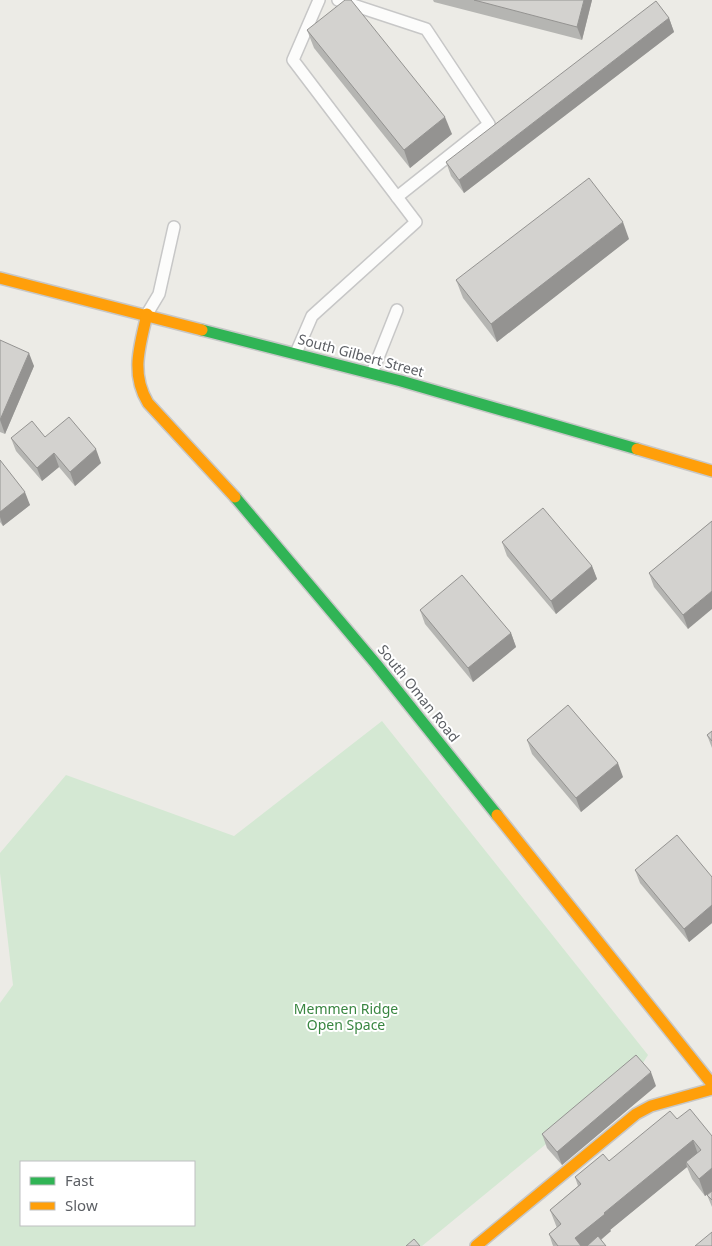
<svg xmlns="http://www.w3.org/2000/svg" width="712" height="1246" font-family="'Noto Sans',sans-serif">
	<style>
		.green { fill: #d4e8d3; fill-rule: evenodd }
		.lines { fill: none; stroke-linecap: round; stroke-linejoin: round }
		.lane-casing { stroke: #c7c7c7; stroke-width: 14 }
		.fast-casing { stroke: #c7c7c7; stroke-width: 14 }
		.slow-casing { stroke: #c7c7c7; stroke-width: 14 }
		.lane { stroke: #fcfcfb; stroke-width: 11 }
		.fast { stroke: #30b455; stroke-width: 11 }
		.slow { stroke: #ff9f0a; stroke-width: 11 }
		.wall { fill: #b5b5b2 }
		.shaded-wall { fill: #949391 }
		.building { fill: #d3d2cf; stroke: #949391 }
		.labels { text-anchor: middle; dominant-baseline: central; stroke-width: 4; stroke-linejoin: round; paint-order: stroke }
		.street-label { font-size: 14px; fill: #5c5f64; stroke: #fff }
		.park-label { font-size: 14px; fill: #398641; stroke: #fff }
	</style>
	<rect width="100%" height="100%" fill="#ecebe6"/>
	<path class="green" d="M382,721L648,1055L641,1066L422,1246H0V1003L13,985L0,873V853L66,775L234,836ZM21,1162H194V1225H21Z"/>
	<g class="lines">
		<defs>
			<g id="lane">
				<path d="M338,0L426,29L489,124L397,197"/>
				<path d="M147,314L159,294L174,227"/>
				<path d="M296,353L312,316L416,222L293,60L319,0"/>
				<path d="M372,373L397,310"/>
			</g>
			<g id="fast">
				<path d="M202,330L401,381L637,449"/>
				<path d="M235,497L376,664L497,815"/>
			</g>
			<g id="slow">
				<path d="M0,278L202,330"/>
				<path d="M147,314C140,346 130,373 148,403L235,497"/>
				<path d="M637,449L712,471"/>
				<path d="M497,815L712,1084"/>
				<path d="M476,1246L636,1114L651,1106L712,1089"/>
			</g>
		</defs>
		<use href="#lane" class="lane-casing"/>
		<use href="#fast" class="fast-casing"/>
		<use href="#slow" class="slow-casing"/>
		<use href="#lane" class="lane"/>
		<use href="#fast" class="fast"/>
		<use href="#slow" class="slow"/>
	</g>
	<g class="wall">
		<path d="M433,0H592L582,40L434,2Z"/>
		<path d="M669,18L674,32L464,193L451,176L446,162Z"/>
		<path d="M307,30L452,134L410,168L314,48Z"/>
		<path d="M629,239L497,342L463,298L456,280Z"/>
		<path d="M0,340L34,366L5,434L0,432Z"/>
		<path d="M45,437L101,463L75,486L59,467L42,481L16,451L11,438Z"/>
		<path d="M0,460L30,505L3,526L0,522Z"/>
		<path d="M712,521L688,629L654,587L649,573Z"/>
		<path d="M502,542L592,566L597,579L556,614L507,556Z"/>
		<path d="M420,610L511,633L516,647L473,682L425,624Z"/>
		<path d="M712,731V748L707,735Z"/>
		<path d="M527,740L623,777L581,812L532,754Z"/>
		<path d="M635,870L712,877V923L689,942L640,883Z"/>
		<path d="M656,1086L562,1165L547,1148L542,1134Z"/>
		<path d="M677,1119L712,1136V1207L707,1195L709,1193L705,1196L692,1179L687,1167L610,1230L611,1231L601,1240L606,1246H553L549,1234L557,1228L550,1210L578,1186L575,1177L609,1161Z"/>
	</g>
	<g class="shaded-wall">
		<path d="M584,0H592L582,40L577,27Z"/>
		<path d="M669,18L674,32L464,193L459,180Z"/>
		<path d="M445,117L452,134L410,168L404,150Z"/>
		<path d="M623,222L629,239L497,342L491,324Z"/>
		<path d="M29,353L34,366L5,434L0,420Z"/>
		<path d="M96,449L101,463L75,486L70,472Z"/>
		<path d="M54,453L59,467L42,481L37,468Z"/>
		<path d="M25,492L30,505L3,526L0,517V512Z"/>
		<path d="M592,566L597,579L556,614L551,601Z"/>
		<path d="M712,591V609L688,629L683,615Z"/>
		<path d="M511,633L516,647L473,682L468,668Z"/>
		<path d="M618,763L623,777L581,812L576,798Z"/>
		<path d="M712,905V923L689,942L684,929Z"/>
		<path d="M651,1072L656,1086L562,1165L557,1152Z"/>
		<path d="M693,1140L699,1157L686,1162L687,1167L610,1230L611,1231L593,1246H578L575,1238L604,1213Z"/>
		<path d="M712,1168V1191L705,1196L699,1179Z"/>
	</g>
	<g class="building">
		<path d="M345,0H351L445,117L404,150L307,30Z"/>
		<path d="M474,0H584L577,27Z"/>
		<path d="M656,1L669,18L459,180L446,162Z"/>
		<path d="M589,178L623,222L491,324L456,280Z"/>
		<path d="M0,340L29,353L0,420Z"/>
		<path d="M69,417L96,449L70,472L54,453L37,468L11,438L32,421L45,437Z"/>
		<path d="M0,460L25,492L0,512Z"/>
		<path d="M543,508L592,566L551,601L502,542Z"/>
		<path d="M712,521V591L683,615L649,573Z"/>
		<path d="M462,575L511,633L468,668L420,610Z"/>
		<path d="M568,705L618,763L576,798L527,740Z"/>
		<path d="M712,731V741L707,735Z"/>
		<path d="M677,835L712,877V905L684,929L635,870Z"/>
		<path d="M636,1055L651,1072L557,1152L542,1134Z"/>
		<path d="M690,1109L712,1136V1168L699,1179L686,1162L701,1150L693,1140L604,1213L605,1214L575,1238L581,1246H558L549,1234L561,1224L550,1210L581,1184L575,1177L603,1154L609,1161L670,1111L677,1119Z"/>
		<path d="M712,1191V1200L707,1195Z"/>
		<path d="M712,1232V1246H695Z"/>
		<path d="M598,1236L606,1246H587Z"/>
		<path d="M414,1239L420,1246H406Z"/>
	</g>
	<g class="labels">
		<g class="street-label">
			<text transform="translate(361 355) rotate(15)">South Gilbert Street</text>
			<text transform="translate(419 693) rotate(51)">South Oman Road</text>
		</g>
		<g class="park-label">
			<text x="346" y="1008">Memmen Ridge<tspan x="346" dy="16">Open Space</tspan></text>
		</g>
	</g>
	<rect x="20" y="1161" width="175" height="65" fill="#ffffff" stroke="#bebfc1"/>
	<rect x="30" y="1177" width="25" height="8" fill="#30b455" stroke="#bebfc1"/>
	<text x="65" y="1186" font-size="15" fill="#5c5f64">Fast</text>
	<rect x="30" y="1202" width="25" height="8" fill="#ff9f0a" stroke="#bebfc1"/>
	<text x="65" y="1211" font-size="15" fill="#5c5f64">Slow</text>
</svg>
